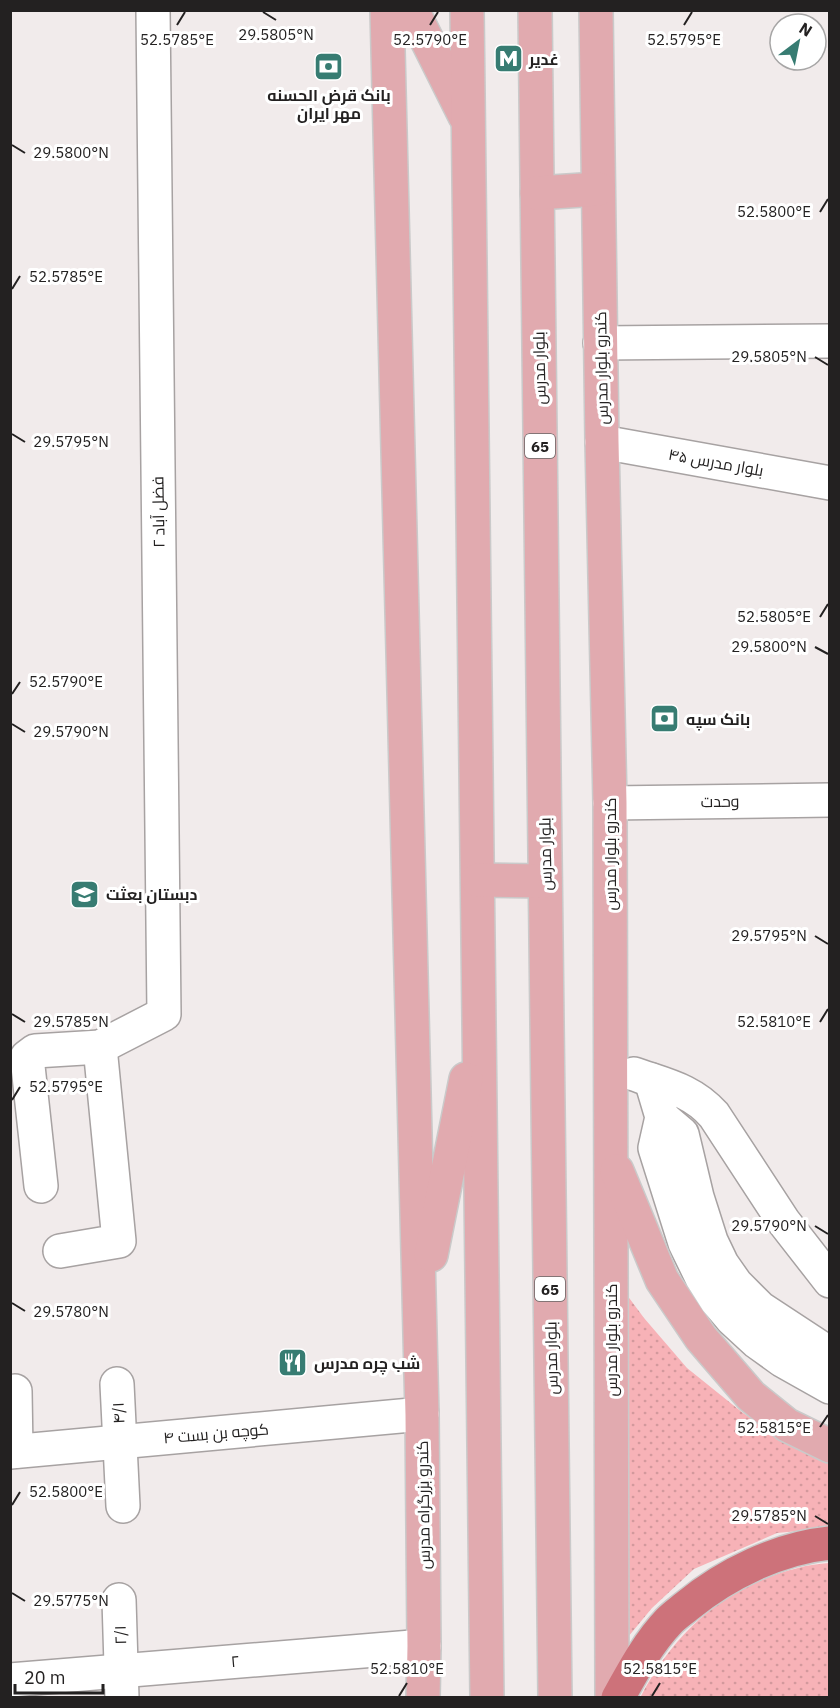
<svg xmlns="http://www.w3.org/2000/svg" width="840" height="1708" font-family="'IBM Plex Sans',Cairo,sans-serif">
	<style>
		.grass { fill: url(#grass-dots) }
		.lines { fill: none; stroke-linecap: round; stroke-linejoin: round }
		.minor-casing { stroke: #a7a2a2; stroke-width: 36 }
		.major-casing { stroke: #cacaca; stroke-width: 36 }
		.highway-casing { stroke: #cacaca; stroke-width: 36 }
		.minor { stroke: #fff; stroke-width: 33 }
		.major { stroke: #e1aaaf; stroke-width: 33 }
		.highway { stroke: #cd727a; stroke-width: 33 }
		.ticks { fill: none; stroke: #232121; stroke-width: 2 }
		.labels { text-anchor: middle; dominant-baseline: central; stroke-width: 6; stroke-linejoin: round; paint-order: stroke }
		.shield { fill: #fff; stroke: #656464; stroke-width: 1.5 }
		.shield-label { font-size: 15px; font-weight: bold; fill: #232121 }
		.poi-label { font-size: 16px; font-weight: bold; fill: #232121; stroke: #fff; text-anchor: start }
		.street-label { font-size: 16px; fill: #232121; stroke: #fff }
		.ticks-label { font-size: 15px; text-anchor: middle; fill: #232121; stroke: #fff; stroke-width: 6; stroke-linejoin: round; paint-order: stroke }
	</style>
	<defs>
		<pattern id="grass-dots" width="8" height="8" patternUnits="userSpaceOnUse" patternTransform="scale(1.5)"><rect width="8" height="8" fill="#f7b2b7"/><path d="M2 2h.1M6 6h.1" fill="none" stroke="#d3999d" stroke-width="1.8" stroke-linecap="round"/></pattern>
	</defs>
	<rect width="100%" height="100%" fill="#f1ebeb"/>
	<g class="grass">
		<path d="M621,1287L644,1318L687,1368L743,1413L780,1436L830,1461L829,1528L777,1533L694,1569L652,1608L623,1643Z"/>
		<path d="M829,1563V1697L640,1698C674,1632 725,1586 798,1568C808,1565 819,1564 829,1563Z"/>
	</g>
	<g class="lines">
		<defs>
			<g id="minor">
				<path d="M600,343L830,341"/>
				<path d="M602,442L830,483"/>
				<path d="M610,803L830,800"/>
				<path d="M634,1074C665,1085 692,1090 714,1115L784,1222L830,1281"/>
				<path d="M651,1080L662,1117L655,1148L685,1243L702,1278L716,1300L732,1319L757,1342L782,1360L830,1387"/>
				<path d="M662,1117L682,1134L697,1197L711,1241L722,1264L736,1284L760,1308L830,1354"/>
				<path d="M41,1186L27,1057L35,1051L100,1047L164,1014L153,10"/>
				<path d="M60,1251L119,1241L100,1047"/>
				<path d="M117,1384L123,1506"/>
				<path d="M15,1391L16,1451"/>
				<path d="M10,1452L422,1414"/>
				<path d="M119,1600L122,1698"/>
				<path d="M10,1680L424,1646"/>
			</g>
			<g id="major">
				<path d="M387,10L422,1414L424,1646L423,1698"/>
				<path d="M412,10L465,116"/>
				<path d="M467,10L487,1698"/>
				<path d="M535,10L555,1698"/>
				<path d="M596,10L602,442L610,803L612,1698"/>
				<path d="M537,193L598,189"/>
				<path d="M478,880L545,881"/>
				<path d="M617,1171L662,1280L701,1338L751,1396L787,1425L830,1446"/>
				<path d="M431,1255L466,1079"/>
			</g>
			<path id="highway" d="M618,1698C633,1671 648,1643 669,1621C675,1615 681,1611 687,1606C726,1574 779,1548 830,1543"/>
		</defs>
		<use href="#minor" class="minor-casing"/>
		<use href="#major" class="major-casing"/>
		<use href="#highway" class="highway-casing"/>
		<use href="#minor" class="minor"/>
		<use href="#major" class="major"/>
		<use href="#highway" class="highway"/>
	</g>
	<path class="ticks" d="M263,12L276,20M177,25L185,12M430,25L438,12M684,25L692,12M12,145L25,153M820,212L828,199M12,289L20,276M815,357L828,365M12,434L25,442M820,617L828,604M815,647L828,654M12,694L20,682M12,724L25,732M815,936L828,944M12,1014L25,1022M820,1022L828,1009M12,1100L20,1087M815,1226L828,1234M12,1303L25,1311M820,1427L828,1415M12,1505L20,1492M815,1516L828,1524M12,1593L25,1601M399,1696L407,1683M652,1696L660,1683"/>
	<defs>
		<symbol id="metro-square" viewBox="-11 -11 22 22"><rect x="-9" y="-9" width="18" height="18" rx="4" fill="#377c72" stroke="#fff"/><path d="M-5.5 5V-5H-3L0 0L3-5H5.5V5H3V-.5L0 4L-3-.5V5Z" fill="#fff"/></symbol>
		<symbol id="bank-square" viewBox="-11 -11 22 22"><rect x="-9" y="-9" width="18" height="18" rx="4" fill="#377c72" stroke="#fff"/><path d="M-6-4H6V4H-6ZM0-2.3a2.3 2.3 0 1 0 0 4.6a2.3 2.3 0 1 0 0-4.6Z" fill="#fff"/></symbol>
		<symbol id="school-square" viewBox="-11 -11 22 22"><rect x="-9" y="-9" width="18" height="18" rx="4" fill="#377c72" stroke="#fff"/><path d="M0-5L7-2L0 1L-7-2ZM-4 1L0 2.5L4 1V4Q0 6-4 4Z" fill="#fff"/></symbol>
		<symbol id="restaurant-square" viewBox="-11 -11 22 22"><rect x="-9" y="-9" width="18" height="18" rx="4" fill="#377c72" stroke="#fff"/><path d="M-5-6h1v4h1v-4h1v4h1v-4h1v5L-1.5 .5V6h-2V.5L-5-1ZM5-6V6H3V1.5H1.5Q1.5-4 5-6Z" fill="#fff"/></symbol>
	</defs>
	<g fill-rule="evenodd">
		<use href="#metro-square" x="492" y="42" width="33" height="33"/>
		<use href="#bank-square" x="312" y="50" width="33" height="33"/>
		<use href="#bank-square" x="648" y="702" width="33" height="33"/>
		<use href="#school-square" x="68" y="878" width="33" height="33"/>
		<use href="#restaurant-square" x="276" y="1346" width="33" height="33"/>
	</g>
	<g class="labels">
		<g class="shield">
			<rect x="525" y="434" width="30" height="24" rx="4.5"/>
			<rect x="535" y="1277" width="30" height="24" rx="4.5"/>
		</g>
		<g class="shield-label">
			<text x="540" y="446">65</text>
			<text x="550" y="1289">65</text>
		</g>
		<g class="poi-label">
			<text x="529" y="59">غدیر</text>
			<text x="329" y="95" text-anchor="middle">بانک قرض الحسنه<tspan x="329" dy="18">مهر ایران</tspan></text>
			<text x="686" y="719">بانک سپه</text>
			<text x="106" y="894">دبستان بعثت</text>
			<text x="314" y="1363">شب چره مدرس</text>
		</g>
		<g class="street-label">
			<text transform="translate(539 368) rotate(-91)">بلوار مدرس</text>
			<text transform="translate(601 368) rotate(-91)">کندرو بلوار مدرس</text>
			<text transform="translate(716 462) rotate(10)">۴۵ بلوار مدرس</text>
			<text transform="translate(158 512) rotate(-91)">فضل آباد ۲</text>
			<text transform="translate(720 801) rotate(-1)">وحدت</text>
			<text transform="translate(545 854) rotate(-91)">بلوار مدرس</text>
			<text transform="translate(610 854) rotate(-90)">کندرو بلوار مدرس</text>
			<text transform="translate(611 1340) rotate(-90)">کندرو بلوار مدرس</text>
			<text transform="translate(551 1358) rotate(-91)">بلوار مدرس</text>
			<text transform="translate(118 1413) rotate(-93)">۴/۱</text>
			<text transform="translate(216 1433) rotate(-5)">کوچه بن بست ۴</text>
			<text transform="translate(423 1505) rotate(-91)">کندرو بزرگراه مدرس</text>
			<text transform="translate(120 1635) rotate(-92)">۲/۱</text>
			<text transform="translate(235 1661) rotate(-5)">۲</text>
		</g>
	</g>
	<g class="ticks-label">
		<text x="276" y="40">29.5805°N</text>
		<text x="177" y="45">52.5785°E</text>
		<text x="430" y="45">52.5790°E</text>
		<text x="684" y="45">52.5795°E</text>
		<text x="71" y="158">29.5800°N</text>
		<text x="774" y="217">52.5800°E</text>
		<text x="66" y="282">52.5785°E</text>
		<text x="769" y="362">29.5805°N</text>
		<text x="71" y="447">29.5795°N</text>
		<text x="774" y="622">52.5805°E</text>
		<text x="769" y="652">29.5800°N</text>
		<text x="66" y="687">52.5790°E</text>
		<text x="71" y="737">29.5790°N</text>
		<text x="769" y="941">29.5795°N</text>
		<text x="71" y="1027">29.5785°N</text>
		<text x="774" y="1027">52.5810°E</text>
		<text x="66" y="1092">52.5795°E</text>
		<text x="769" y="1231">29.5790°N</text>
		<text x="71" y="1317">29.5780°N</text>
		<text x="774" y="1433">52.5815°E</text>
		<text x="66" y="1497">52.5800°E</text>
		<text x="769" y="1521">29.5785°N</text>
		<text x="71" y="1606">29.5775°N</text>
		<text x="407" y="1674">52.5810°E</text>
		<text x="660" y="1674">52.5815°E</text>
	</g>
	<rect width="840" height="1708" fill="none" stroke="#232121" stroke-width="24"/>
	<g transform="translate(798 42) rotate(32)"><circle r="28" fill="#ffffff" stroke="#a7a6a6" stroke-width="1.5"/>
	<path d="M0-4.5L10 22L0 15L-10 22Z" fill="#377c72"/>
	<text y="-9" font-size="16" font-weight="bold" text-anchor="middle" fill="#232121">N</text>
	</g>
	<path d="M15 1684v9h88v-9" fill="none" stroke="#232121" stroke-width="3"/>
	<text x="24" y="1684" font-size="18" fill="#232121" stroke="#ffffff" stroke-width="4.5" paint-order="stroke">20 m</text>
</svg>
